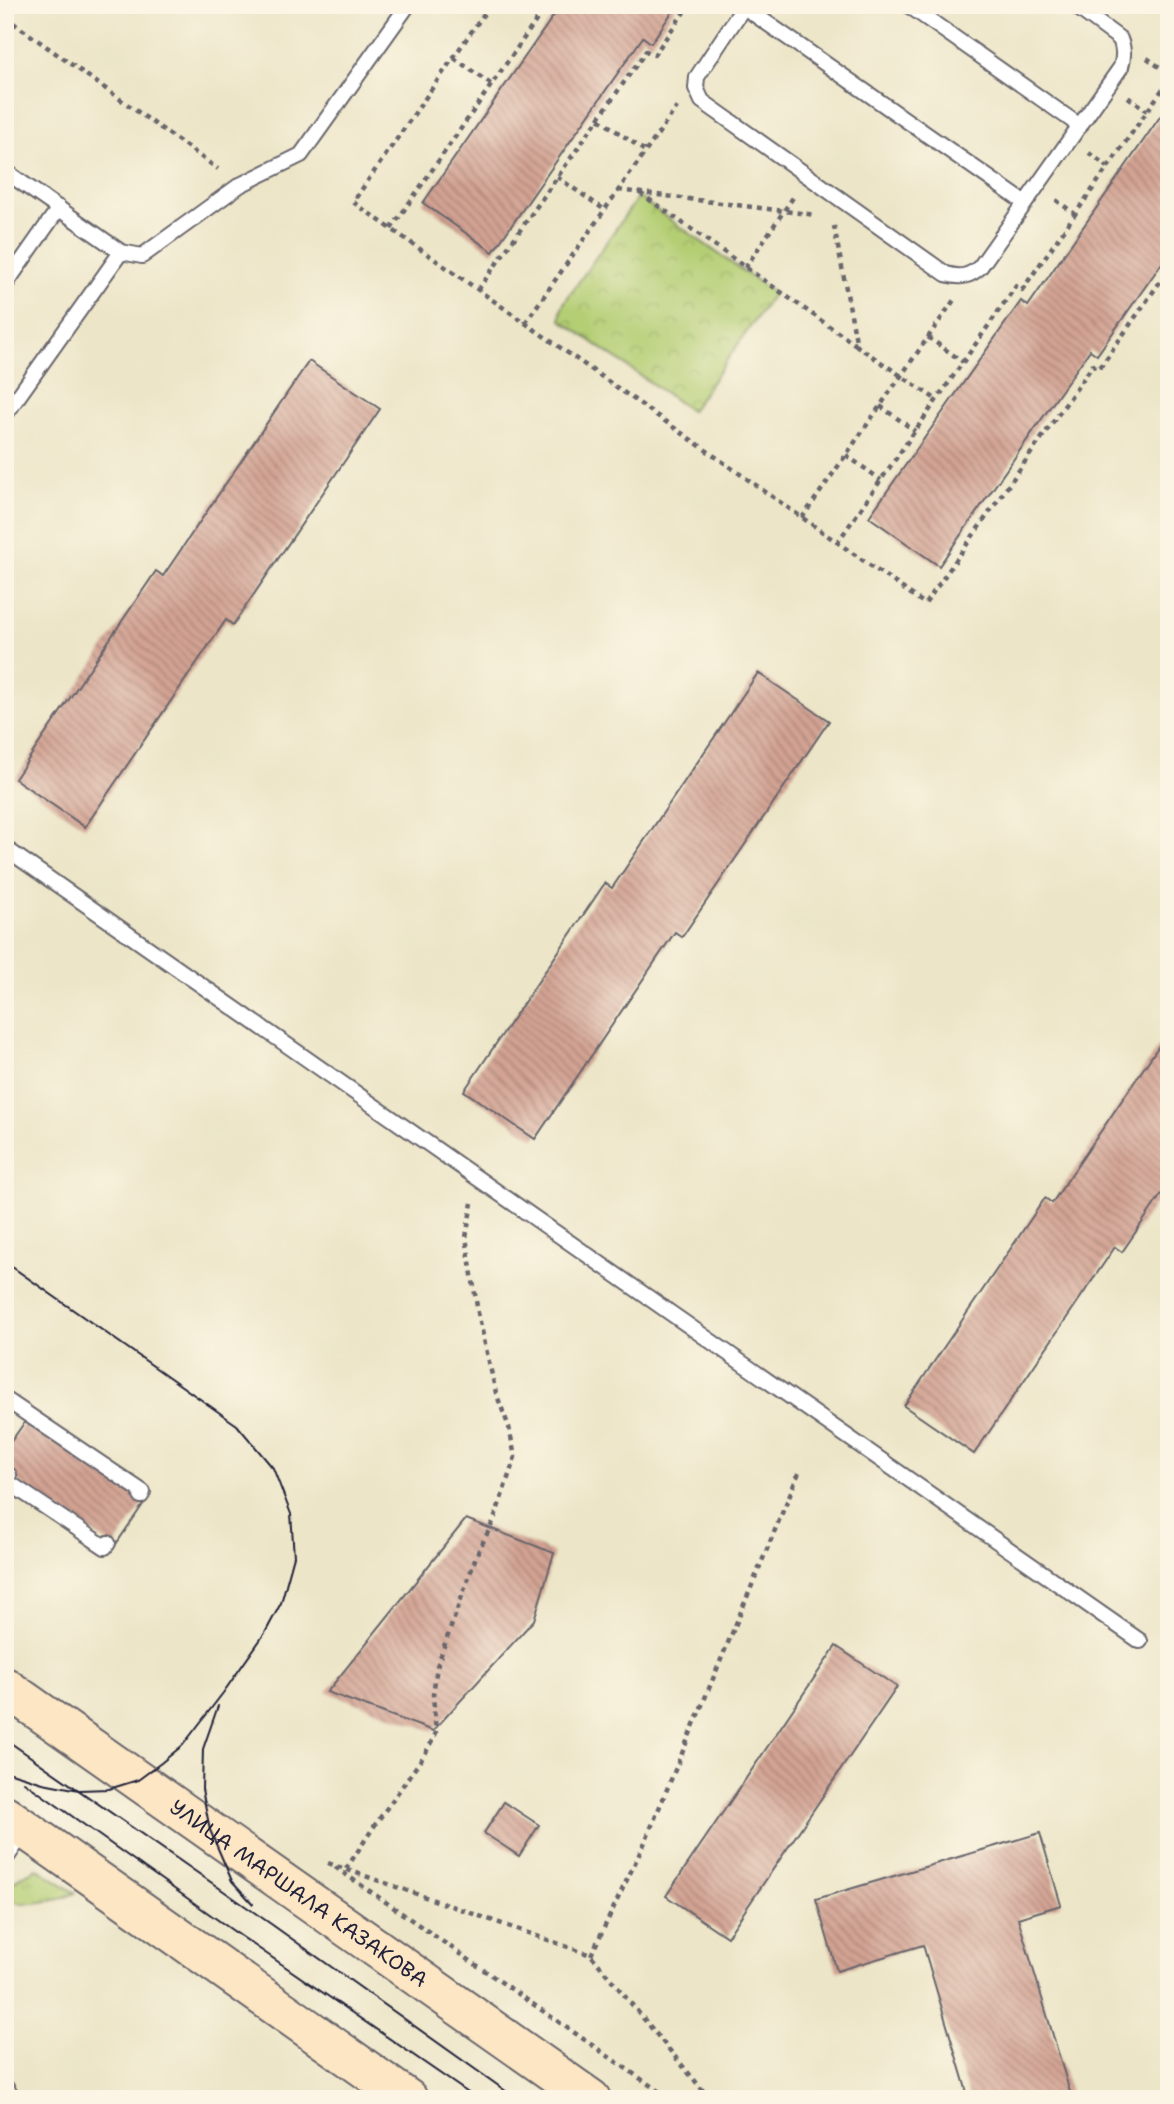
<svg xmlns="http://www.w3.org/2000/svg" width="1174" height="2104" font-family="'Shantell Sans',sans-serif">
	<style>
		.grass { fill: url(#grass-tufts); stroke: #6b7857; stroke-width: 2 }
		.park { fill: url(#park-crowns); stroke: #6b7857; stroke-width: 2 }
		.building { fill: url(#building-back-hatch) }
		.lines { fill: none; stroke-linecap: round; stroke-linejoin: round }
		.lane-casing { stroke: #69666c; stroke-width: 18 }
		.secondary-casing { stroke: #69666c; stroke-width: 42 }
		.path { stroke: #69666c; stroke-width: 4.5; stroke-dasharray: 5 5; stroke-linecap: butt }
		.lane { stroke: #fff; stroke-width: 14 }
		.secondary { stroke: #fce6c4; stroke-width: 38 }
		.tram { stroke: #22223b; stroke-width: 2 }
		.labels { text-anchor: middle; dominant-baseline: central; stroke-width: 5; stroke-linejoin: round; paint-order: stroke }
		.street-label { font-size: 21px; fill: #22223b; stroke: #fcf5e5 }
	</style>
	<defs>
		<pattern id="grass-tufts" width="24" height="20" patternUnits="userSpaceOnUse" patternTransform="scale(1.75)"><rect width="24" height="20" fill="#b4ce73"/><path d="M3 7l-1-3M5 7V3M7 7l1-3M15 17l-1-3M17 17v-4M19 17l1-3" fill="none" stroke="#9ab164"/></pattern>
		<pattern id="park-crowns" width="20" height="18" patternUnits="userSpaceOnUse" patternTransform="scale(1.75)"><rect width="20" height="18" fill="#b4ce73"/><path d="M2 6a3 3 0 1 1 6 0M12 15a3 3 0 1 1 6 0" fill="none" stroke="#9ab164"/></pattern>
		<pattern id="building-back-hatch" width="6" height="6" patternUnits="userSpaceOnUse" patternTransform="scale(1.75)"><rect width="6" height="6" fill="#d3a393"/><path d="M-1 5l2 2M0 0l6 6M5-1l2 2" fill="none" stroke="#ab8479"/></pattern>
	</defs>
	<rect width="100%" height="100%" fill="#fcf5e5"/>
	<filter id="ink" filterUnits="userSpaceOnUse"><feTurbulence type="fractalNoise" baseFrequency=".0143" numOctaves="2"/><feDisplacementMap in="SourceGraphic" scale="14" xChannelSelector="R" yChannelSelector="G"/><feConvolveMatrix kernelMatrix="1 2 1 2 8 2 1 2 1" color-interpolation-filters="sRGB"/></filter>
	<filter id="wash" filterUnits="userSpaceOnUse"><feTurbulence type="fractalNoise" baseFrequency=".00686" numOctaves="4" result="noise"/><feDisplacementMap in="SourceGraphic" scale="28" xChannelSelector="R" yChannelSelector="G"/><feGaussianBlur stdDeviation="1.57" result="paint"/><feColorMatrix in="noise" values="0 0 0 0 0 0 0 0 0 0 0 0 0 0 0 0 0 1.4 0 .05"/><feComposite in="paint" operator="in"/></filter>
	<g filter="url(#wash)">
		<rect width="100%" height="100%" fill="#ece5c7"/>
		<path class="grass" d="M37,1868L75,1893C59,1901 20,1908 5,1899C6,1882 23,1875 37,1868Z"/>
		<path class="park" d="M638,197L774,293L691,411L561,320V310L564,303Z"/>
		<g id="blocks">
			<g class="building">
				<path d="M561,5H677L651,43L643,37L493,252L423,203Z"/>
				<path d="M1169,104V253L1097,355L1090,350L939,566L869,517L1021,301L1028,306Z"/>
				<path d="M309,361L380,409L233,625L226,620L85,827L15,779L156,571L163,576Z"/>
				<path d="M758,673L829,721L682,937L675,932L535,1139L464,1091L605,883L612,888Z"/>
				<path d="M1169,1031V1183L1122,1252L1115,1247L974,1454L904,1406L1045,1198L1052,1203Z"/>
				<path d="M27,1419L146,1500L114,1547L5,1473V1450Z"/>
				<path d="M466,1519L554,1553L534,1620L433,1731L327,1692Z"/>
				<path d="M836,1646L897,1687L727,1937L666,1896Z"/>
				<path d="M504,1802L539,1825L519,1856L484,1833Z"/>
				<path d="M1040,1833L1061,1905L1018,1918L1072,2099H969L923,1945L837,1971L816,1899Z"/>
			</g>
		</g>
	</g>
	<g filter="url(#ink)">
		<use href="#blocks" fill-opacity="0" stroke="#69666c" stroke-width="2"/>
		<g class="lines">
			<defs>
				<g id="lane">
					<path d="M745,5L697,77L696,88L702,101L946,274C960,278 969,277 980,267L1121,67C1124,56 1124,49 1120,39L1074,5"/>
					<path d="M908,5L1080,126"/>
					<path d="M744,7L1025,203"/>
					<path d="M5,171L121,252"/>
					<path d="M5,285L59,208"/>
					<path d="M5,415L121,252L142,256L240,185L301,155L408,5"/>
					<path d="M5,848L1140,1641"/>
					<path d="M5,1399L143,1492L141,1496"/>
					<path d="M9,1475L5,1480L105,1547L108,1543"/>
					<path d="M5,1860L25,1831"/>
					<path d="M5,2086L13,2099"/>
				</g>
				<g id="secondary">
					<path id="s1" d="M5,1687L591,2099"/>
					<path d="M5,1815L408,2099"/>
				</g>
			</defs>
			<use href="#lane" class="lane-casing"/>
			<use href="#secondary" class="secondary-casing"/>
			<g class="path">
				<path d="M97,5L103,10L120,11L125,5"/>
				<path d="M490,5L353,202L925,604L1093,365L1099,369L1169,269"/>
				<path d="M5,17L218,169"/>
				<path d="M454,58L492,85"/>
				<path d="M1147,58L1169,74"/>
				<path d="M1128,97L1147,111"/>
				<path d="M599,119L645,151"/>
				<path d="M1089,153L1108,167"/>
				<path d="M557,177L605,210"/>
				<path d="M618,190L816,215"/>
				<path d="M640,193L856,345"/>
				<path d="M1056,200L1075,214"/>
				<path d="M834,226L857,346L937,400"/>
				<path d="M391,229L547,5"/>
				<path d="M745,268L794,196"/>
				<path d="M478,290L646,51L654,55L689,5"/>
				<path d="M525,323L677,107"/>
				<path d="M928,337L963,362"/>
				<path d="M880,406L915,431"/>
				<path d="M846,455L881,480"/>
				<path d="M802,518L954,300"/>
				<path d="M837,543L1016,286L1022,290L1169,80"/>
				<path d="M328,1863L591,1955L710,2099"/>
				<path d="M335,1867L670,2099"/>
				<path d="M346,1869L377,1822L425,1754L436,1733L433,1695L437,1666L477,1554L494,1520L515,1457L509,1427L496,1393L478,1313L466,1237L472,1203"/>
				<path d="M591,1955L645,1842L800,1470"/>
				<path d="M325,2099L338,2097"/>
			</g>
			<use href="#lane" class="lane"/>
			<use href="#secondary" class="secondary"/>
			<g class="tram">
				<path d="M5,1262L237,1425L273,1468L291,1514L294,1556L281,1603L265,1633L223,1693L183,1745L161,1763L138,1780L109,1789L79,1790L43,1783L11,1773"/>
				<path d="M218,1706L203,1749L202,1789L210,1830L232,1881L253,1904"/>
				<path d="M5,1739L271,1924L517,2099"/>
				<path d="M24,1782L232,1930L477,2099"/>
			</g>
		</g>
	</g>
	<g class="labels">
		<g class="street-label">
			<text stroke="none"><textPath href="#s1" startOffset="359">УЛИЦА МАРШАЛА КАЗАКОВА</textPath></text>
		</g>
	</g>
	<rect width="1174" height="2104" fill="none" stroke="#fcf5e5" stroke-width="28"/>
</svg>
